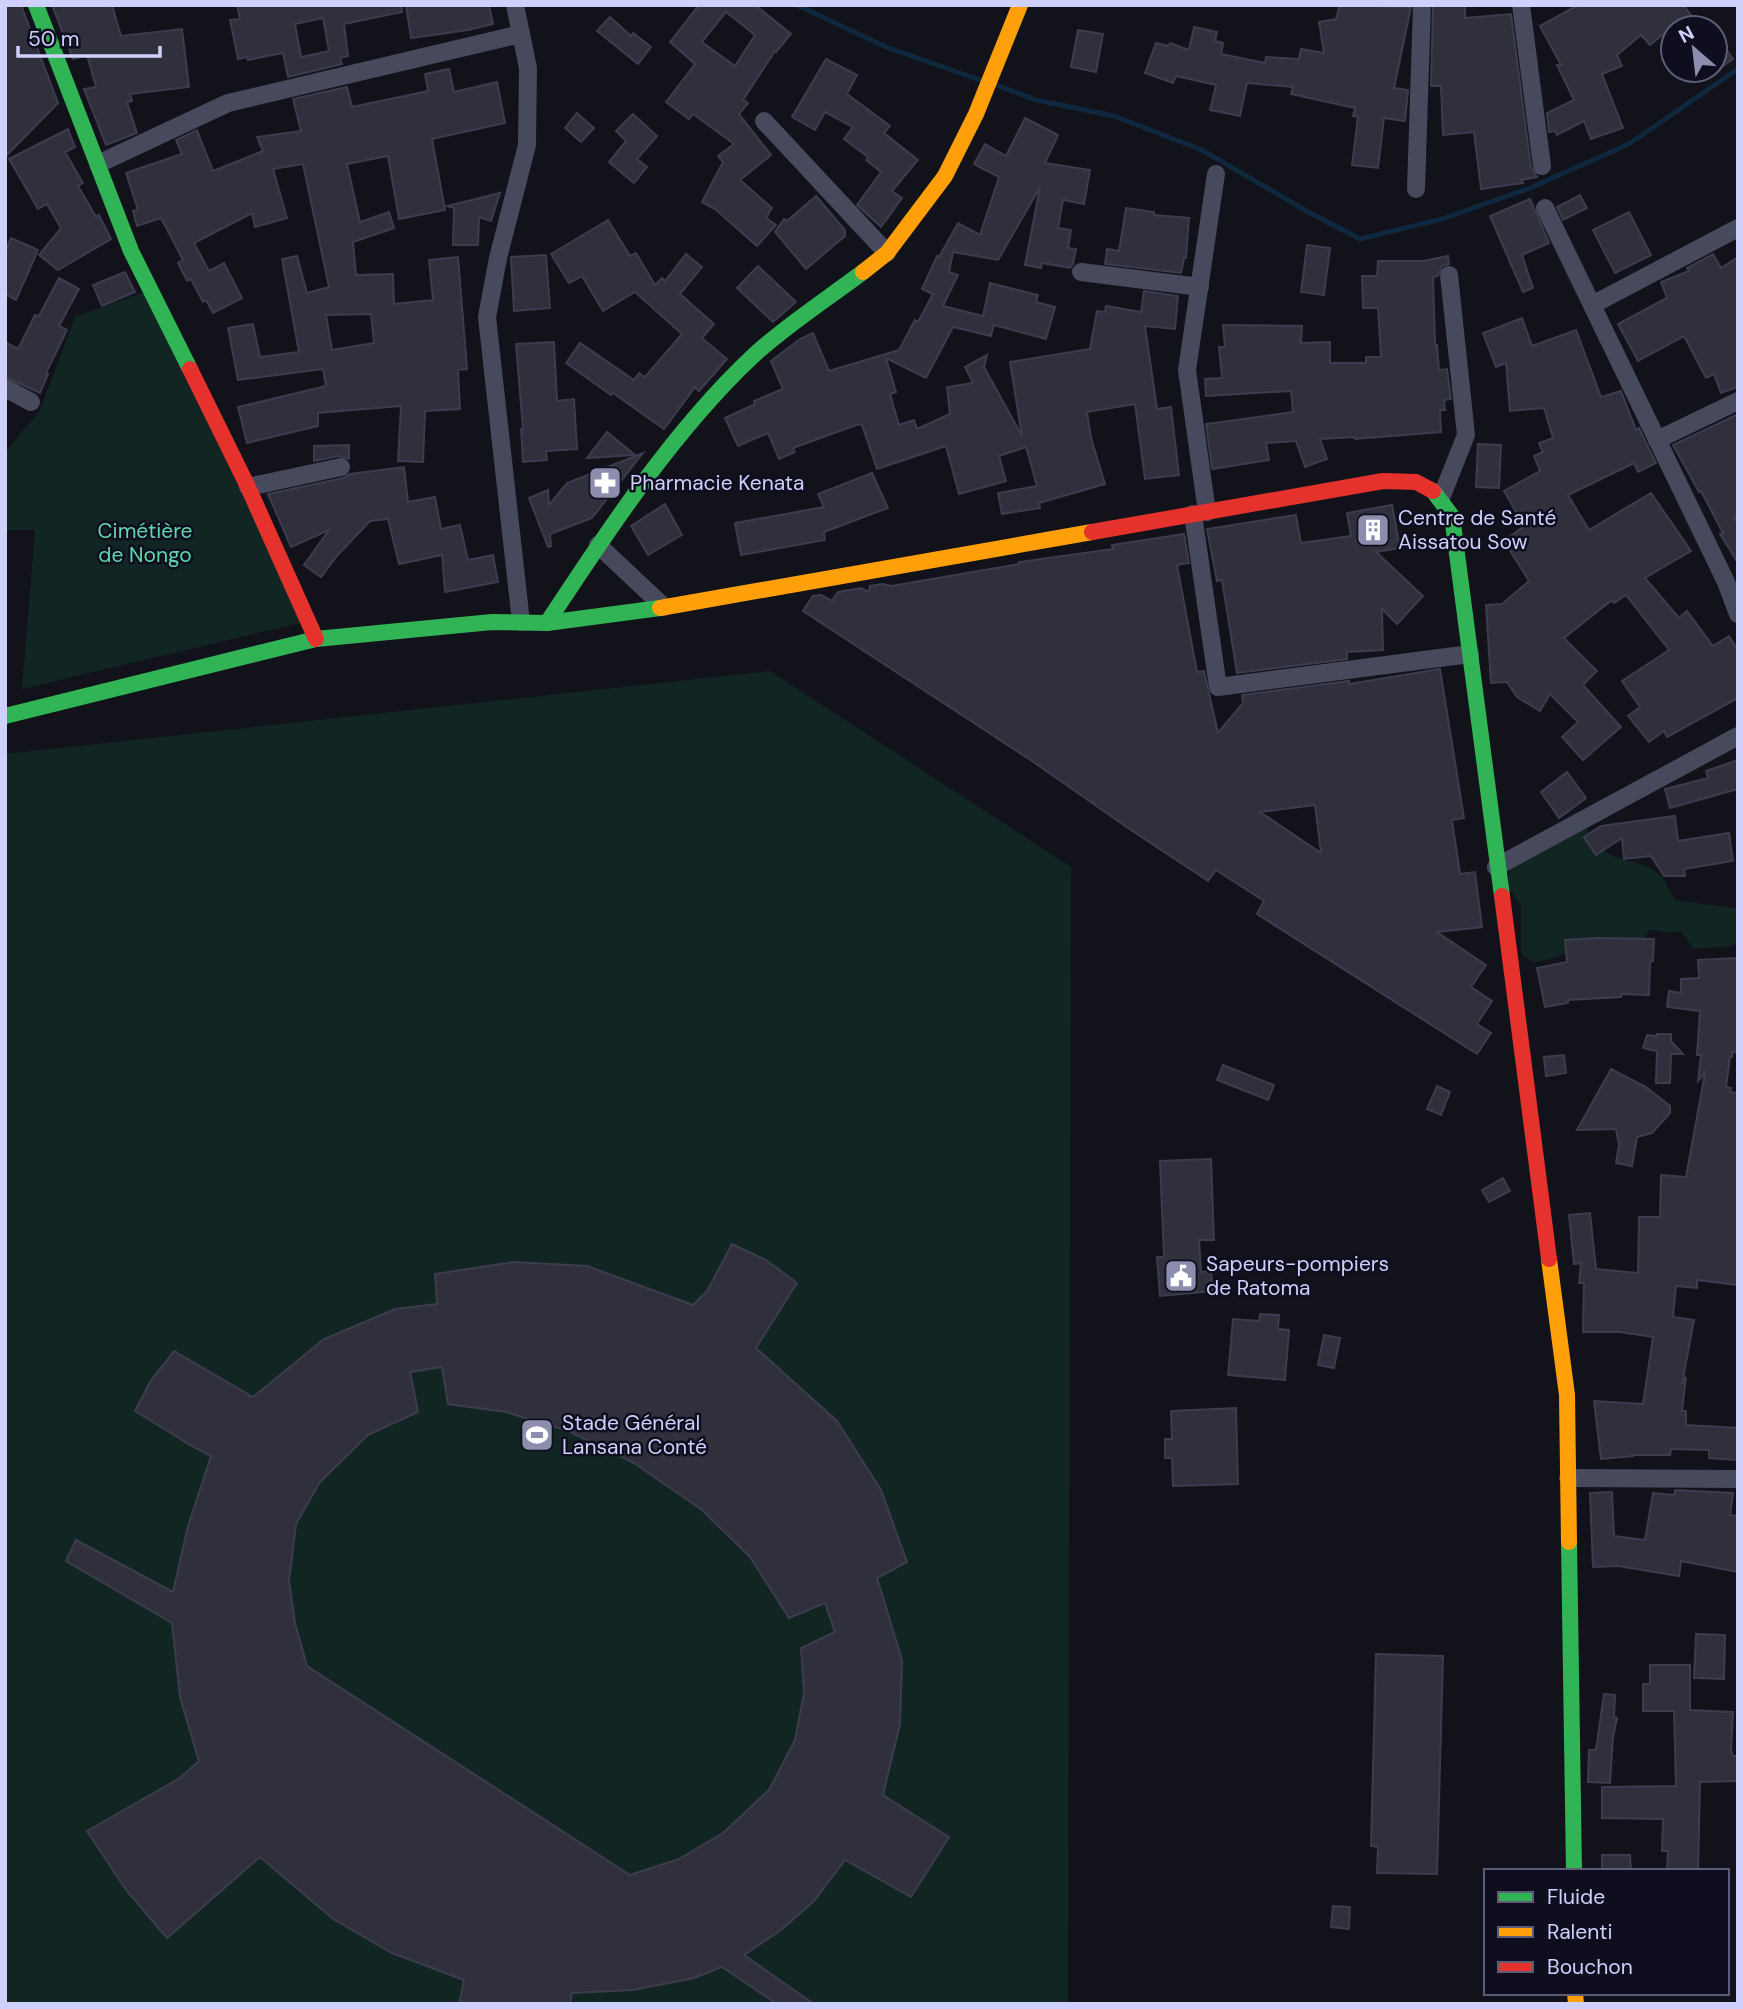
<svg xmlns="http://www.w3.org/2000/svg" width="1743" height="2009" font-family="'DM Sans',sans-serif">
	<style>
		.green { fill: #112523 }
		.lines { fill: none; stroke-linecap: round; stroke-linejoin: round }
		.stream { stroke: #10283e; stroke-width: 5 }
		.building { fill: #30303d; stroke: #3d3c4e; stroke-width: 2; fill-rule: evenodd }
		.street { stroke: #47495c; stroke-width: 18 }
		.fast { stroke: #30b455; stroke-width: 16 }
		.slow { stroke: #ff9f0a; stroke-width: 16 }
		.jam { stroke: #e5322d; stroke-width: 16 }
		.labels { text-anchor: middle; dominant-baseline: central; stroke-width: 5; stroke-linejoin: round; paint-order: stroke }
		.poi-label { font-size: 21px; fill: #cfd0fc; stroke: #0e0e1f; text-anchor: start }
		.park-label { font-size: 21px; fill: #60d7a8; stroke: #0e0e1f }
	</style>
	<rect width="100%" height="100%" fill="#12121b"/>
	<g class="green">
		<path d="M144,292L304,622L22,689L35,530H5V452L39,412L75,317Z"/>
		<path d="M770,671L1071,867L1068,2004H5V754Z"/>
		<path d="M1583,820C1587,828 1591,839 1596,845C1614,863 1641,858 1660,875C1669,883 1668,895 1679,901L1735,908L1738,911V943L1730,946L1693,949L1681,931L1667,933L1650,929L1643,941L1599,937L1557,957L1534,963L1521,954V905L1507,886L1514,854Z"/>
	</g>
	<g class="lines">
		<g class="stream">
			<path d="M797,5L886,47L983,81"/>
			<path d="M996,85L1036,100L1114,116L1202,150L1310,213L1360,239L1442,219L1530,188L1629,144L1738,69"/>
		</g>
	</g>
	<g class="building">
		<path d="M5,5H21L58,103L5,157Z"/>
		<path d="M52,5H112L121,36L182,29L189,87L130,94L132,101L127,102L137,133L106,145L84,89L96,87L87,55L73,59Z"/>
		<path d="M237,5H401L402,12L344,24L348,56L340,58L342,64L288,77L283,53L248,60L247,57L238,59L230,20L240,19ZM323,18L329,51L301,57L295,24Z"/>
		<path d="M406,5H489L493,24L468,30L411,38Z"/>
		<path d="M699,5H755L791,34L776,52L775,51L743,100L748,103L739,114L771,155L740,180L772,208L766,218L776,225L757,246L715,209L702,202L723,162L718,156L734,144L693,114L689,119L666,102L695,64L670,42ZM726,12L755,35L735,66L702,42Z"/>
		<path d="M1340,5L1411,7L1394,88L1408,90L1405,121L1384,118L1378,168L1352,165L1358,117L1353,116L1355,108L1291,94L1293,87L1247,83L1240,116L1210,110L1216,85L1176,76L1173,83L1145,73L1156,43L1169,46L1170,43L1189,50L1194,27L1217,32L1215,41L1223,43L1221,54L1265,63L1266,57L1299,59L1301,49L1324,53L1319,22L1336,19Z"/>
		<path d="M1578,5H1683L1701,28H1671L1650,45L1641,35L1617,55L1622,66L1602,74L1623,128L1591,139L1584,121L1557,135L1555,131L1549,132L1547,113L1574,100L1557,65H1561L1540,26Z"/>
		<path d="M1433,6H1465V18L1511,14L1531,167L1537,177L1521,180L1523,183L1481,189L1474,132L1443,135L1441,86H1431Z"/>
		<path d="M610,17L631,36L633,33L651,47L638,64L597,31Z"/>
		<path d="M1078,30L1103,34L1096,72L1071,67Z"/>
		<path d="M1715,33L1733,59L1715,72Z"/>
		<path d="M826,59L857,75L847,94L890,126L884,133L918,160L892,191L902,198L881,227L857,205L881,172L866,160L868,157L844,139L853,127L825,112L815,130L792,117Z"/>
		<path d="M449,69L454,92L497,82L505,123L432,139L445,210L399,219L388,156L347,164L360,222L389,212L394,228L353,242L356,275L393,274L394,304L433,300L429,260L458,257L467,369L458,370L460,409L425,411L423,462L398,461L401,406L318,413V426L247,443L238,407L326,386L323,369L238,380L228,328L253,324L260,357L299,352L282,259L297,256L307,293L329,287L303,164L273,169L287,218L255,227L252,213L194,243L209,271L224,263L242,298L213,313L206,300L203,302L191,279L187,281L178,263L183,260L161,218L137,226L133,211L138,210L126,173L182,154L176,140L197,130L213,171L263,151L257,137L301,131L293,99L347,87L352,107L428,91L425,74ZM371,314L374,343L332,350L326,315Z"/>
		<path d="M577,113L594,128L581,142L565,128Z"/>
		<path d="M633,114L657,136L637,159L647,167L634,183L609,162L626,141L616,131Z"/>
		<path d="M1025,118L1058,135L1045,163L1090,170L1084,204L1063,200L1058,228L1071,230L1068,248L1076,249L1073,264L1070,268L1042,263L1041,268L1025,265L1040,187L998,260L953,252L949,272L958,275L943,306L983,316L990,283L1038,295L1036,302L1055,307L1046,339L994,325L991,336L953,327L926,378L886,358L896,392L890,394L899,425L914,420L917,429L950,414L947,387L973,383L965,367L987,355L984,367L1022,436L1010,362L1090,349L1097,311L1105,312L1106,306L1141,312L1144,291L1178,296L1175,329L1145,326L1157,409L1171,407L1179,475L1145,479L1135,404L1087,412L1091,438L1105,484L1039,503L1040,508L1002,514L998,493L1037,486L1026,447L999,456L1006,481L959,494L946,446L877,469L862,425L859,424L793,448L795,452L779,459L768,433L738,446L725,418L755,404L754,401L783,389L771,361L800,339L813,333L829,371L899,350L915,320L918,322L933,294L922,289L937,256L939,257L958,223L980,235L999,177L974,164L985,144L1006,156Z"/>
		<path d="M68,129L75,147L65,152L83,183L78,186L96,217L99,215L111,239L58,270L39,255L61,228L47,204L38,209L9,159Z"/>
		<path d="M500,193L491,221L479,217L478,245H453L454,208L447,206Z"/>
		<path d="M1580,195L1587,208L1563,220L1557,207Z"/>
		<path d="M816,196L845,230V236L806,269L775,232L784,219L787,221Z"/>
		<path d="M1530,199L1549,243L1522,255L1533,288L1523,292L1490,216Z"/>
		<path d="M1126,208L1154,212V215L1189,218L1186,258H1184L1181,273L1105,264L1107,249L1119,251Z"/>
		<path d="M1629,212L1651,255L1615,273L1593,230Z"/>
		<path d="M608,220L630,256L636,253L655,285L662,278L665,281L686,254L702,267L680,294L714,324L702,338L727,359L699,391L695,387L664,429L613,393L611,395L566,363L580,343L634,380L639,373L645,377L682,334L635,292L603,311L582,276L569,283L551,254Z"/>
		<path d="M11,238L38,250L16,300L5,294V252Z"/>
		<path d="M1307,245L1330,248L1324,295L1301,292Z"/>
		<path d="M1713,254L1721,268L1738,257V387L1721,393L1714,374L1706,378L1684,336L1638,361L1618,324L1667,298L1661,282L1689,271L1687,268Z"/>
		<path d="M546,255L550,308L514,311L511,257Z"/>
		<path d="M1448,256L1449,264L1442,266L1438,276L1433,277L1435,345H1437L1439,370L1447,369L1451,399L1444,400L1445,410H1440L1441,432L1355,439L1354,437L1320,439L1327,459L1305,467L1296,441L1266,443L1269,460L1212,469L1206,424L1293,412L1291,391L1206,396L1205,379L1222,378L1219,347H1225L1223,325L1302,326L1301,343L1330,342V363H1366V357H1381L1378,308H1363L1362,276H1377L1378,261H1423Z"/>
		<path d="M758,266L796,302L773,322L737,288Z"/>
		<path d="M125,272L135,292L102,306L93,285Z"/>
		<path d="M59,278L79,289L59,326L67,330L46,373L48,374L40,393L5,377V342L18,349L35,315L39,316Z"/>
		<path d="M1522,318L1532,346L1576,330L1601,397L1621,391L1636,430L1639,428L1656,463L1638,472L1634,463L1568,495L1589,530L1651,493L1691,551L1645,578L1679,618L1687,611L1713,646L1729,636L1738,650V698L1667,737L1664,731L1649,742L1628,716L1640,707L1622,681L1669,650L1626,595L1614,603L1612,600L1564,638L1597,671L1583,685L1621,727L1583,760L1562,737L1578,722L1550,694L1540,711L1517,697L1507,682L1491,683L1486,605L1502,604L1529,581L1504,541L1524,526L1504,491L1540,471L1534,456L1543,452L1539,443L1553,438L1544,408L1510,411L1506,363L1496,367L1483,333Z"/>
		<path d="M554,342L557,401L574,399L577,449L546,451L547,460L523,462L521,429H523L516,344Z"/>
		<path d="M1738,414V514L1734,517L1738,524V563L1720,534L1723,533L1701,491L1699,492L1673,445Z"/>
		<path d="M607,432L635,455L587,458Z"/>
		<path d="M1478,444L1501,445L1499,488L1476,487Z"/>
		<path d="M349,445V459L339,456L314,461V446Z"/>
		<path d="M643,453L592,518L550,534L551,546L548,547L529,498L548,490L549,505L567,483Z"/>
		<path d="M404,467L408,502L435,497L441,529L460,525L468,560L493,555L498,582L445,592L442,555L399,564L388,519L370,521L336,557L321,577L304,565L329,530L291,547L268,494L343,478L350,474Z"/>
		<path d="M872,473L888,508L824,532L825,540L741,555L735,523L824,507L818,494Z"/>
		<path d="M665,504L682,535L648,555L631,526Z"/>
		<path d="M1392,505L1400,548L1376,552L1423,596L1397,624L1382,609L1383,650L1347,652V659L1237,673L1222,580L1217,581L1207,529L1296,515L1301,543L1351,536L1347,513Z"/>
		<path d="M1184,534L1189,563L1177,565L1197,672L1204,671L1218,733L1243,703L1242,695L1349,681V684L1440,669L1464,818L1452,820L1460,874L1475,872L1482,927L1437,932L1486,965L1471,987L1492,1001L1477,1024L1491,1033L1477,1054L1257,914L1264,901L1216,870L1208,881L1128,828L1032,761L803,611L813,596L821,595L832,601L838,592L861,588L869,592L870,586L883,584L891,586L1019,564V562L1113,549L1112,545ZM1315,805L1321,853L1260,812Z"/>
		<path d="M1738,760V789L1670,808L1665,789L1708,778L1706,771Z"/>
		<path d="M1567,772L1586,798L1559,818L1541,792Z"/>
		<path d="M1675,816L1678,841L1729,833L1733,861L1684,869L1685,876H1664L1651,856L1624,859L1622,838L1596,855L1584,837L1601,826Z"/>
		<path d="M1598,938L1654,939L1653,961L1650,962L1649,995L1621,994V997L1568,1000V1003L1545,1007L1537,968L1567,962L1565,940Z"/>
		<path d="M1738,958V1053L1732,1052V1057H1730L1726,1087L1731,1088L1730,1092L1738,1093V1285L1697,1280V1288L1676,1286L1673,1317L1694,1320L1682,1384L1686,1377L1682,1411H1686V1425L1738,1428V1460L1709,1458V1450L1671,1449L1670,1455H1633V1456L1601,1459L1594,1401L1643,1404L1653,1337L1620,1332H1583L1584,1283H1579L1581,1263L1574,1264L1569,1215L1590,1213L1596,1269L1638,1273L1639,1217H1660L1661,1175L1686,1177L1705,1073L1698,1081L1701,1055H1697L1700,1011L1667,1007L1669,991L1681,993V979L1699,978L1698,960Z"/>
		<path d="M1657,1034H1671V1041L1683,1054H1671L1670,1083H1656L1657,1051L1643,1048L1647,1035L1657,1036Z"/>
		<path d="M1564,1055L1566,1073L1546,1076L1544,1057Z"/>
		<path d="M1223,1065L1274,1085L1268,1100L1217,1080Z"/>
		<path d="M1611,1069L1646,1087L1670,1106V1113L1652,1133L1637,1137L1632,1166L1616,1163L1619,1145L1616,1129L1577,1130Z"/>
		<path d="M1437,1086L1450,1092L1441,1115L1427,1109Z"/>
		<path d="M1211,1159L1214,1240H1199L1201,1272L1211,1271L1213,1291L1160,1296L1157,1257H1164L1160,1161Z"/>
		<path d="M1503,1178L1510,1191L1489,1202L1482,1190Z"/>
		<path d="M732,1244L766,1260L797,1283L756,1348L837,1421L881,1490L907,1562L877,1578L902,1660L900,1724L883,1795L949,1837L911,1897L845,1860L814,1901L781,1930L744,1955L814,2004H777L722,1967L694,1978L633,1990L572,1993L570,2004H459L464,1980L392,1953L333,1919L260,1857L167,1938L126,1890L87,1831L180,1778L199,1761L180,1697L172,1623L66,1561L76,1540L173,1592L188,1526L211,1456L190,1445L135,1411L150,1382L174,1351L253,1397L324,1339L395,1309L437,1304L435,1274L513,1262L587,1266L693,1305L707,1291ZM442,1367L448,1404L506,1412L568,1431L634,1463L702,1510L750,1557L789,1618L825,1603L835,1632L801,1648L804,1693L795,1740L769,1790L723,1833L679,1859L630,1875L307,1666L295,1623L289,1581L296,1524L320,1482L368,1435L418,1412L410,1372Z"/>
		<path d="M1260,1314L1279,1315L1278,1329L1289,1330L1285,1380L1228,1375L1233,1319L1259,1321Z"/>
		<path d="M1324,1335L1340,1338L1334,1368L1318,1365Z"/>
		<path d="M1236,1408L1238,1484L1173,1486L1172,1458H1165V1439H1172L1171,1411Z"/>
		<path d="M1675,1490L1733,1493L1730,1515L1738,1516V1572L1681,1561L1679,1576L1618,1566L1593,1567L1590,1493L1612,1492L1614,1536L1645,1540L1653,1493L1674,1495Z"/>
		<path d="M1696,1634L1725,1635L1724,1679L1694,1678Z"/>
		<path d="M1376,1654L1443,1656L1437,1874L1377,1873L1378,1847L1371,1846Z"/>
		<path d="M1650,1665H1690V1710L1733,1712L1731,1750L1733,1756H1738V1781L1700,1782L1698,1871H1667L1668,1851H1662L1663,1819L1602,1818V1787L1676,1786L1674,1711H1643V1684H1650Z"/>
		<path d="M1604,1694L1615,1695L1614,1717L1617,1718L1613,1737L1610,1783L1588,1782L1589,1750H1596Z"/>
		<path d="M1602,1855H1630L1631,1871H1602Z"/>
		<path d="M1333,1906L1350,1907L1349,1929L1331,1927Z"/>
	</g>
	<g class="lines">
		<g class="street">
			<path d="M515,5L528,68L527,145L498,258L487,317L521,622"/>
			<path d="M1521,5L1542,166"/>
			<path d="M764,121L887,253"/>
			<path d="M98,164L228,103L521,34"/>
			<path d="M1416,189L1422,5"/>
			<path d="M1545,208L1726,582L1738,614"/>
			<path d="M1081,272L1200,287"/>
			<path d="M1592,305L1738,228"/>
			<path d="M5,388L31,402"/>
			<path d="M1657,440L1738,401"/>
			<path d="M248,487L341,467"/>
			<path d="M1441,498L1466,435L1449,275"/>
			<path d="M1207,512L1187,370L1216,174"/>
			<path d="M1193,514L1218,687L1470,654"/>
			<path d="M598,545L664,607"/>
			<path d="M1496,867L1738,736"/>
			<path d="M1568,1478L1738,1479"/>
		</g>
		<g class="fast">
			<path d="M36,5L131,251L190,369"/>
			<path d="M1433,491L1452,516L1502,896"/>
			<path d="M547,623C606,533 674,430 753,356C785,326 827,299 863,272"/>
			<path d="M5,716L316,639L492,622L547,623L660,608"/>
			<path d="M1569,1542L1574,1871"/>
		</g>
		<g class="slow">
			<path d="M863,272L887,253L945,176L976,114L1020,5"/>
			<path d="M660,608L1092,532"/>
			<path d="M1549,1259L1567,1395L1569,1542"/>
			<path d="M1575,1993L1576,2004"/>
		</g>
		<g class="jam">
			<path d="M190,369L248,487L316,639"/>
			<path d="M1092,532L1383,481L1416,482L1433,491"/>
			<path d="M1502,896L1549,1259"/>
		</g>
	</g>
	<defs>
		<symbol id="pharmacy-square" viewBox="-11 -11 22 22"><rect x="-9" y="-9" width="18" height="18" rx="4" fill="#8d8ead" stroke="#0e0e1f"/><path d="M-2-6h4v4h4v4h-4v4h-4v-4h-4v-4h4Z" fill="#fff"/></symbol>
		<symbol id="building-square" viewBox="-11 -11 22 22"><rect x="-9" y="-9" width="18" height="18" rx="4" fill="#8d8ead" stroke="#0e0e1f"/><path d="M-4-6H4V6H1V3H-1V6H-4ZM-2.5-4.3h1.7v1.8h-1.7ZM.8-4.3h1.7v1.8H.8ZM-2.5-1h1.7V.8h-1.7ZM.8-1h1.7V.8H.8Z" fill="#fff"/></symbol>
		<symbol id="civic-square" viewBox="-11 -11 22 22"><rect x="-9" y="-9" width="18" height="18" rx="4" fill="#8d8ead" stroke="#0e0e1f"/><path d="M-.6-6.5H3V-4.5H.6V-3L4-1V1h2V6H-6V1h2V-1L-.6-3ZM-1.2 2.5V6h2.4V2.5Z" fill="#fff"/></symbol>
		<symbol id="stadium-square" viewBox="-11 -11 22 22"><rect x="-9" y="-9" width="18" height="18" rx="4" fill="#8d8ead" stroke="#0e0e1f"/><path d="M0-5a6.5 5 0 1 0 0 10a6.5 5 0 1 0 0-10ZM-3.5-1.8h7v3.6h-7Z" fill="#fff"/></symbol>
	</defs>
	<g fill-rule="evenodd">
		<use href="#pharmacy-square" x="586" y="464" width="38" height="38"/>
		<use href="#building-square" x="1354" y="511" width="38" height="38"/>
		<use href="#civic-square" x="1162" y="1257" width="38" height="38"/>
		<use href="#stadium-square" x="518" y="1416" width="38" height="38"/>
	</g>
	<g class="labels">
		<g class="poi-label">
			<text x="630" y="483">Pharmacie Kenata</text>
			<text x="1398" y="518">Centre de Santé<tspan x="1398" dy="24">Aissatou Sow</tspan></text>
			<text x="1206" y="1264">Sapeurs-pompiers<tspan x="1206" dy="24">de Ratoma</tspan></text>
			<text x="562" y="1423">Stade Général<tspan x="562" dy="24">Lansana Conté</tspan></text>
		</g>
		<g class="park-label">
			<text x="145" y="531">Cimétière<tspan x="145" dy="24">de Nongo</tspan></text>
		</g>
	</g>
	<rect width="1743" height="2009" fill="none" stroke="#cfd0fc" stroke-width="14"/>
	<rect x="1484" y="1869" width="245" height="126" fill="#0e0e1f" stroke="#5b5c77" stroke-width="2"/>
	<rect x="1498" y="1892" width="35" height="10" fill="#30b455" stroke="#5b5c77" stroke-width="2"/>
	<text x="1547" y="1904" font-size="21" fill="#cfd0fc">Fluide</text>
	<rect x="1498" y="1927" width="35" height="10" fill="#ff9f0a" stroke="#5b5c77" stroke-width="2"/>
	<text x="1547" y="1939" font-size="21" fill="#cfd0fc">Ralenti</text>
	<rect x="1498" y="1962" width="35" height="10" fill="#e5322d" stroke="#5b5c77" stroke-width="2"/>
	<text x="1547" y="1974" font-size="21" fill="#cfd0fc">Bouchon</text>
	<g transform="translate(1694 49) rotate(332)"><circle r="33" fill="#0e0e1f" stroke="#5b5c77" stroke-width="2"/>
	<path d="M0-5L12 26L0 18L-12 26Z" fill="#8d8ead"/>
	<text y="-10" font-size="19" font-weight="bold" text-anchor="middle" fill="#cfd0fc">N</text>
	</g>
	<path d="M18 46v10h142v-10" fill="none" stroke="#cfd0fc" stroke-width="3.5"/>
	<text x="28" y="46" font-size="21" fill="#cfd0fc" stroke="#0e0e1f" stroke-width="5" paint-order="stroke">50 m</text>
</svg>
